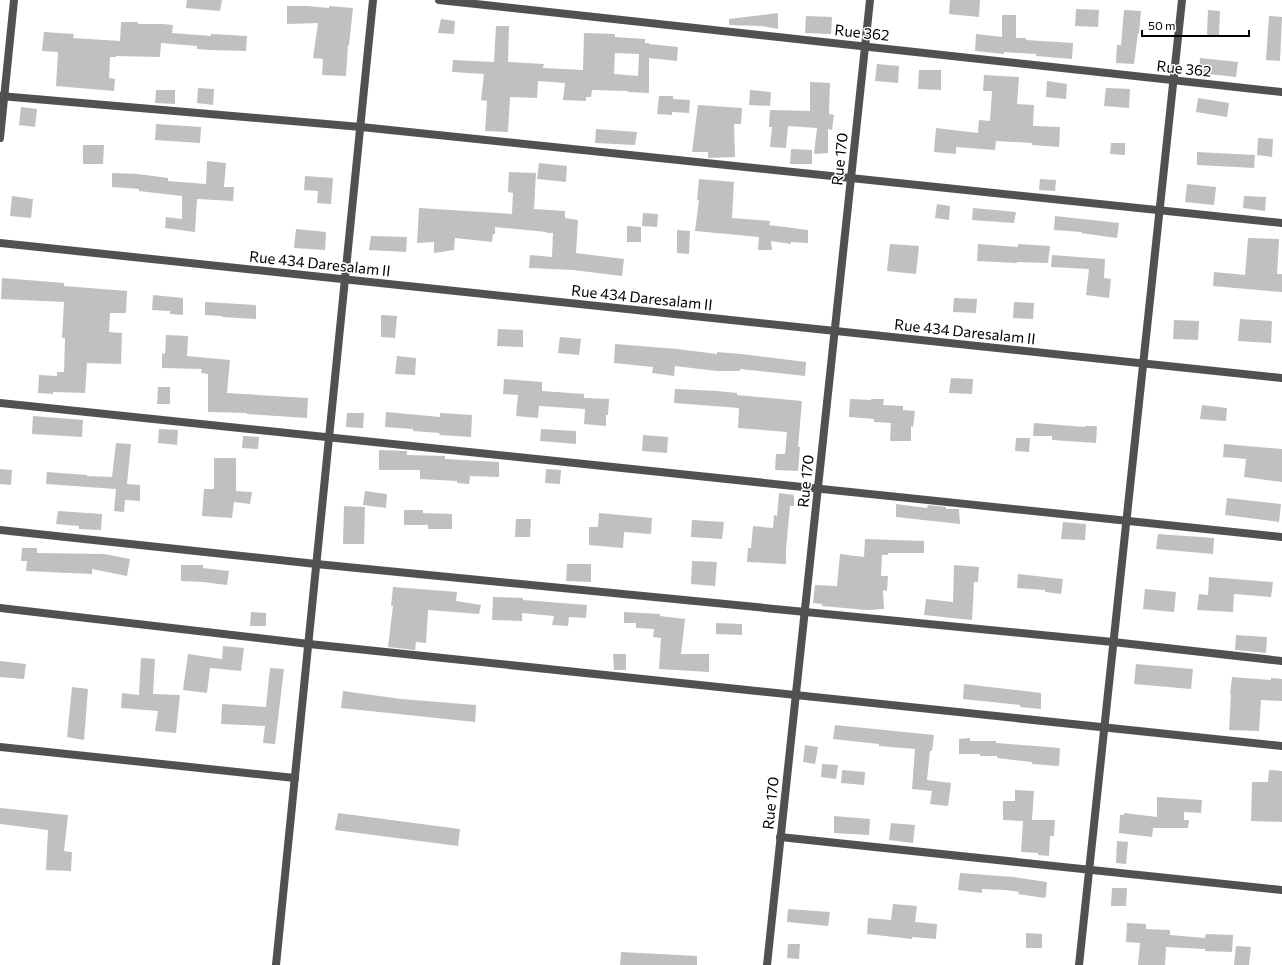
<svg xmlns="http://www.w3.org/2000/svg" width="1282" height="965" font-family="Commissioner,sans-serif">
	<style>
		.building { fill: #c0c0c0; fill-rule: evenodd }
		.lines { fill: none; stroke-linecap: round; stroke-linejoin: round }
		.minor { stroke: #515151; stroke-width: 8 }
		.labels { text-anchor: middle; dominant-baseline: central; stroke-width: 3; stroke-linejoin: round; paint-order: stroke }
		.street-label { font-size: 15px; fill: #000; stroke: #fff }
	</style>
	<rect width="100%" height="100%" fill="#fff"/>
	<g class="building">
		<path d="M187,0H222L220,11L186,8Z"/>
		<path d="M950,0H980L979,17L949,14Z"/>
		<path d="M287,6H307L329,8V6L353,8L349,45H348L346,76L322,75L323,59L313,58L318,23L287,24Z"/>
		<path d="M1076,9L1099,10L1098,27L1075,26Z"/>
		<path d="M1124,10L1141,11L1139,34L1138,33L1134,64L1116,63L1117,45H1121Z"/>
		<path d="M1208,10L1220,11L1219,36L1207,35Z"/>
		<path d="M778,13V29L762,26L729,25V19Z"/>
		<path d="M1002,15H1016V38H1026V40L1073,43L1072,59L1036,56V54L1004,52V54L975,51L976,34L1002,37Z"/>
		<path d="M806,16L832,17L831,34L805,33Z"/>
		<path d="M1269,16L1282,17L1280,61L1266,60Z"/>
		<path d="M441,19L455,21L454,34L438,33Z"/>
		<path d="M121,22H138V24H163L173,25L172,33L211,36V34L247,36L246,51L210,50L197,49V46L161,43L160,57L116,56V57H110L109,78L115,79L114,91L56,86L58,52L42,51L44,32L74,34L73,38L120,41Z"/>
		<path d="M496,26H509L508,62L544,64L543,68L583,70L584,33L615,34V37L645,39V43H649V44L678,47L677,61L649,58V93L628,92V91L592,90L591,97H586V101L563,100L565,83L538,81L537,98L510,97L508,132L485,131L487,101L481,100L484,74L452,72L453,60L494,62ZM615,53L639,54L638,76L614,74Z"/>
		<path d="M1200,58L1238,62L1236,77L1199,73Z"/>
		<path d="M877,64L899,66L898,83L875,81Z"/>
		<path d="M919,70H941V90L918,89Z"/>
		<path d="M984,75L1019,77L1017,104L1034,105L1033,126L1060,127L1059,147L1032,145V143L996,141L995,150L956,147V154L934,152L936,128L978,133L979,120L990,121L992,91H983Z"/>
		<path d="M1047,81L1067,84L1066,99L1046,97Z"/>
		<path d="M810,82L830,83L829,114L834,115L832,130L828,129V153L814,154L817,128L788,126L786,148L770,147L772,127H769L770,110L810,111Z"/>
		<path d="M198,88L214,89L213,105L197,103Z"/>
		<path d="M1106,88L1130,89L1129,108L1104,106Z"/>
		<path d="M156,90H175V104L155,103Z"/>
		<path d="M750,90L771,92L770,106L749,105Z"/>
		<path d="M659,96H673V99L690,100L689,113L672,112V115L657,114Z"/>
		<path d="M1198,98L1229,103L1227,117L1196,112Z"/>
		<path d="M698,105L742,108L741,124H734L735,157L708,158V152H692Z"/>
		<path d="M21,107L37,109L35,127L19,125Z"/>
		<path d="M156,124L201,127L200,143L155,140Z"/>
		<path d="M596,129L637,132L635,145L595,143Z"/>
		<path d="M1258,138L1273,139L1272,157L1257,155Z"/>
		<path d="M1111,143H1125V155L1110,154Z"/>
		<path d="M83,145H104L103,164H83Z"/>
		<path d="M791,149L812,150V164H790Z"/>
		<path d="M1197,152L1255,155L1254,168L1197,165Z"/>
		<path d="M207,161L226,163L224,187H234L233,201L197,199L195,232L165,228L166,217L182,219V196L139,191V189L112,187V173L138,174L168,178V181L206,184Z"/>
		<path d="M539,163L567,166L566,182L537,179Z"/>
		<path d="M509,172L536,173L534,209L565,211V218L578,220L576,253L624,259L622,276L573,270L529,268L530,255L552,257L553,233H547V232L495,227V234H493L492,242L455,238L454,250L434,253V242L417,243L419,208L512,214L513,193L508,192Z"/>
		<path d="M305,176L333,178L331,204L317,203L318,191L304,190Z"/>
		<path d="M699,179L734,182L732,218L770,221L769,225L808,230V243L791,242V244L771,241L772,250H758L759,237L695,231L699,200H697Z"/>
		<path d="M1040,179L1056,180L1055,191L1039,190Z"/>
		<path d="M1187,184L1216,187L1214,205L1185,202Z"/>
		<path d="M12,196L33,199L31,218L10,216Z"/>
		<path d="M1244,196L1266,197L1265,211L1243,208Z"/>
		<path d="M937,204L950,206L949,220L935,218Z"/>
		<path d="M973,208L1016,212L1014,223L972,220Z"/>
		<path d="M643,213L658,214L657,227L642,226Z"/>
		<path d="M1055,216L1119,223L1117,238L1081,233L1082,232L1054,230Z"/>
		<path d="M627,226L641,227V242H627Z"/>
		<path d="M296,229L326,232L325,250L294,248Z"/>
		<path d="M677,230L690,231L689,254L677,253Z"/>
		<path d="M371,236L407,237L406,252L369,250Z"/>
		<path d="M1248,238L1279,239L1277,274H1282V292L1213,286L1214,272L1245,275Z"/>
		<path d="M890,244L919,246L916,274L887,271Z"/>
		<path d="M978,244L1018,247V244L1050,246L1048,263L1017,262V263L977,261Z"/>
		<path d="M1052,255L1105,259L1104,278L1111,279L1109,298L1086,295L1089,269L1051,267Z"/>
		<path d="M2,278L64,283V286L127,291L126,313H110L109,332L122,333L121,364L87,363L85,393L53,392V394L38,393L39,375L57,376V372H64L65,338H62L64,302L1,299Z"/>
		<path d="M153,295L183,298V315L170,314V311L152,310Z"/>
		<path d="M954,298L977,299L976,313L953,312Z"/>
		<path d="M205,302L256,305V319L222,317V316L205,315Z"/>
		<path d="M1014,302L1034,303L1033,319L1013,318Z"/>
		<path d="M381,315L397,316L395,338L381,337Z"/>
		<path d="M1240,319L1272,321L1271,343L1238,341Z"/>
		<path d="M1174,320L1199,321L1198,340L1173,339Z"/>
		<path d="M498,329L523,330V347L497,346Z"/>
		<path d="M166,335L188,336L187,356L230,360L227,393L308,398L307,418L247,414V413L208,412V374L201,373L202,369L162,368V353L165,354Z"/>
		<path d="M560,337L581,339L579,355L558,353Z"/>
		<path d="M615,344L677,349L717,354V352L741,354L806,362L805,376L740,369V371H717L675,366L674,376L652,373L653,367L614,363Z"/>
		<path d="M397,356L416,358L415,375L395,374Z"/>
		<path d="M951,378L973,379L972,394L949,393Z"/>
		<path d="M504,379L542,382V391L584,394V398L609,399L608,415H606V426L584,424L585,409L539,406L538,418L516,416L518,395L503,394Z"/>
		<path d="M158,387H170V404H157Z"/>
		<path d="M675,389L717,391L737,393V395L802,401L798,447H800L798,471L775,470L776,454H785L787,432L738,428L739,408L674,403Z"/>
		<path d="M850,399L871,400V399H884L883,405L903,406V410L915,411L913,427L911,426V441H890L891,423L874,422V419L849,417Z"/>
		<path d="M1202,405L1227,408L1226,421L1200,419Z"/>
		<path d="M386,412L440,417V413L472,415L471,437L439,435L440,433L413,431V429L385,427Z"/>
		<path d="M347,413H364L363,428L346,427Z"/>
		<path d="M33,416L83,420L82,437L32,434Z"/>
		<path d="M1034,423L1085,427V426H1097L1096,443L1052,440V436H1033Z"/>
		<path d="M159,429L178,430L177,445L158,443Z"/>
		<path d="M541,429L576,431V444L540,441Z"/>
		<path d="M643,435L668,437L667,453L642,451Z"/>
		<path d="M243,436L259,437L258,449L242,448Z"/>
		<path d="M1016,438H1030L1029,452L1015,451Z"/>
		<path d="M116,443L131,444L127,484L140,485V501L125,500L124,512L114,511L116,489L46,484L47,472L87,475V476L112,477Z"/>
		<path d="M1224,444L1282,449V482L1244,477L1246,459L1223,457Z"/>
		<path d="M379,450L407,451V455L445,456V459L499,462V477L470,476L469,484L457,483V481L420,479V470H379Z"/>
		<path d="M214,458H236V491L252,492L250,504L234,502L232,518L202,516L204,489H214Z"/>
		<path d="M0,469L12,470L11,485L0,484Z"/>
		<path d="M546,469L561,470L560,484L545,483Z"/>
		<path d="M365,491L387,494L386,508L363,505Z"/>
		<path d="M779,493L794,495V506H790L786,549V564L747,562L748,548H751L753,526L773,528L774,515L777,516Z"/>
		<path d="M1227,498L1281,504L1279,522L1225,515Z"/>
		<path d="M896,504L927,508L928,505L946,507V509H959L960,524L896,517Z"/>
		<path d="M344,506L365,507L364,544H343Z"/>
		<path d="M404,510H423V513L452,514V529H428V525H404Z"/>
		<path d="M58,511L102,514L101,530L79,529V526L56,524Z"/>
		<path d="M599,513L652,518L651,534L624,532L623,548L589,545V527H598Z"/>
		<path d="M516,519H531L530,537H515Z"/>
		<path d="M692,520L724,522L722,539L691,537Z"/>
		<path d="M1063,522L1086,524L1085,540L1061,539Z"/>
		<path d="M1158,534L1214,538L1213,554L1156,549Z"/>
		<path d="M865,539L924,541V553H888V555H882L881,576H888L887,591L883,590L884,609L867,610L822,606V604L813,603L815,585L837,586L840,554L864,557Z"/>
		<path d="M22,548H37V553L104,554L130,559L127,576L92,569V574L26,571L27,561H21Z"/>
		<path d="M692,561L717,562L715,586L691,584Z"/>
		<path d="M567,564H591V582L566,581Z"/>
		<path d="M181,565H203V568L229,571L227,585L203,582L181,581Z"/>
		<path d="M954,565L979,567L978,582H974L972,620L924,615L926,599L953,602Z"/>
		<path d="M1018,574L1063,579L1061,594L1045,592V590L1017,588Z"/>
		<path d="M1209,577L1273,582L1271,597L1234,594L1233,612L1197,610L1199,594L1208,595Z"/>
		<path d="M393,587L457,592L456,601L481,605L479,614L428,610L426,643L416,642L415,650L388,647L393,606H391Z"/>
		<path d="M1145,589L1176,592L1174,612L1143,609Z"/>
		<path d="M493,597L523,598V600L587,605L586,618L569,617L568,626L552,625L554,616L522,613V621L492,620Z"/>
		<path d="M251,612L266,613V626H250Z"/>
		<path d="M624,612L660,614V616L685,619L681,654H709V672L659,669L661,638L653,637L654,629L636,628V623H624Z"/>
		<path d="M716,623L742,624V635L716,634Z"/>
		<path d="M1236,635L1267,637L1266,653L1235,650Z"/>
		<path d="M223,646L244,648L241,671L210,668L207,693L183,690L188,654L222,659Z"/>
		<path d="M613,654H626V670H614Z"/>
		<path d="M141,658L155,659L153,694L180,695L176,733L155,731L158,711L121,708L122,693L139,695Z"/>
		<path d="M0,661L26,664L24,679L0,677Z"/>
		<path d="M1136,664L1193,669L1191,689L1134,684Z"/>
		<path d="M270,668L284,669L275,744L263,743L265,726L221,724L222,704L266,707Z"/>
		<path d="M1232,677L1271,680V678L1282,679V701L1261,700L1259,731L1229,730L1231,694H1230Z"/>
		<path d="M964,684L1041,693V709L1020,707V705L963,699Z"/>
		<path d="M72,687L88,689L84,740L67,737Z"/>
		<path d="M343,691L401,699L476,705L475,722L341,708Z"/>
		<path d="M835,725L934,735L932,751H930L927,780L951,783L948,806L930,804L932,791L912,789L915,749L879,746V744L833,739Z"/>
		<path d="M970,738V741H996V743L1060,748L1059,766L1032,764V762L997,758V756H980V754H959V739Z"/>
		<path d="M805,745L818,747L815,764L803,762Z"/>
		<path d="M822,764L838,765L836,779L821,777Z"/>
		<path d="M842,770L865,772L864,785L841,783Z"/>
		<path d="M1269,770L1282,771V822L1251,821L1252,782H1268Z"/>
		<path d="M1015,790L1034,791L1032,820H1055L1054,836H1050L1049,856L1038,855V853L1021,852L1023,821L1003,820V801H1015Z"/>
		<path d="M1157,797L1202,800L1201,813L1184,812V820H1189L1188,828H1153L1152,837L1119,833L1120,815H1124V813L1157,817Z"/>
		<path d="M0,808L68,815L64,851L72,852L71,871L46,870L48,830L0,824Z"/>
		<path d="M338,813L460,829L458,846L335,830Z"/>
		<path d="M834,816L870,819L869,835L834,833Z"/>
		<path d="M891,823L915,825L913,843L889,840Z"/>
		<path d="M1117,841L1128,842L1126,864L1116,863Z"/>
		<path d="M960,873L1013,877L1047,882L1046,895L1045,898L1018,894L1019,892L1005,890L982,889V893L958,890Z"/>
		<path d="M1112,888H1127L1126,906H1111Z"/>
		<path d="M893,904L917,906L915,922L937,924L936,939L912,937V939L867,934L868,918L891,920Z"/>
		<path d="M788,909L830,912L828,926L787,922Z"/>
		<path d="M1127,923L1146,924V929L1170,930V935L1205,938L1206,934L1233,935L1232,952L1205,951V949L1166,947L1165,965H1138L1140,943L1126,942Z"/>
		<path d="M1026,933L1042,934V948H1026Z"/>
		<path d="M788,944H800L799,959L787,958Z"/>
		<path d="M1236,946L1251,947L1249,965H1234Z"/>
		<path d="M621,952L697,956V965H620Z"/>
	</g>
	<g class="lines">
		<g class="minor">
			<path d="M439,0L1282,92"/>
			<path d="M0,96L361,127L1282,223"/>
			<path d="M0,138L14,0"/>
			<path d="M0,243L1282,378"/>
			<path d="M0,403L1282,537"/>
			<path d="M0,530L316,564L1113,642L1282,661"/>
			<path d="M0,608L309,644L1282,746"/>
			<path d="M0,747L295,778"/>
			<path d="M780,837L1282,890"/>
			<path d="M276,965L373,0"/>
			<path d="M767,965L870,0"/>
			<path d="M1079,965L1182,0"/>
		</g>
	</g>
	<g class="labels">
		<g class="street-label">
			<text transform="translate(862 32) rotate(6)">Rue 362</text>
			<text transform="translate(1184 68) rotate(6)">Rue 362</text>
			<text transform="translate(839 159) rotate(-84)">Rue 170</text>
			<text transform="translate(320 263) rotate(6)">Rue 434 Daresalam II</text>
			<text transform="translate(642 297) rotate(6)">Rue 434 Daresalam II</text>
			<text transform="translate(965 331) rotate(6)">Rue 434 Daresalam II</text>
			<text transform="translate(805 481) rotate(-84)">Rue 170</text>
			<text transform="translate(770 803) rotate(-84)">Rue 170</text>
		</g>
	</g>
	<path d="M1142 30v6h107v-6" fill="none" stroke="#000000" stroke-width="2"/>
	<text x="1148" y="30" font-size="12" fill="#000000" stroke="#ffffff" stroke-width="3" paint-order="stroke">50 m</text>
</svg>
